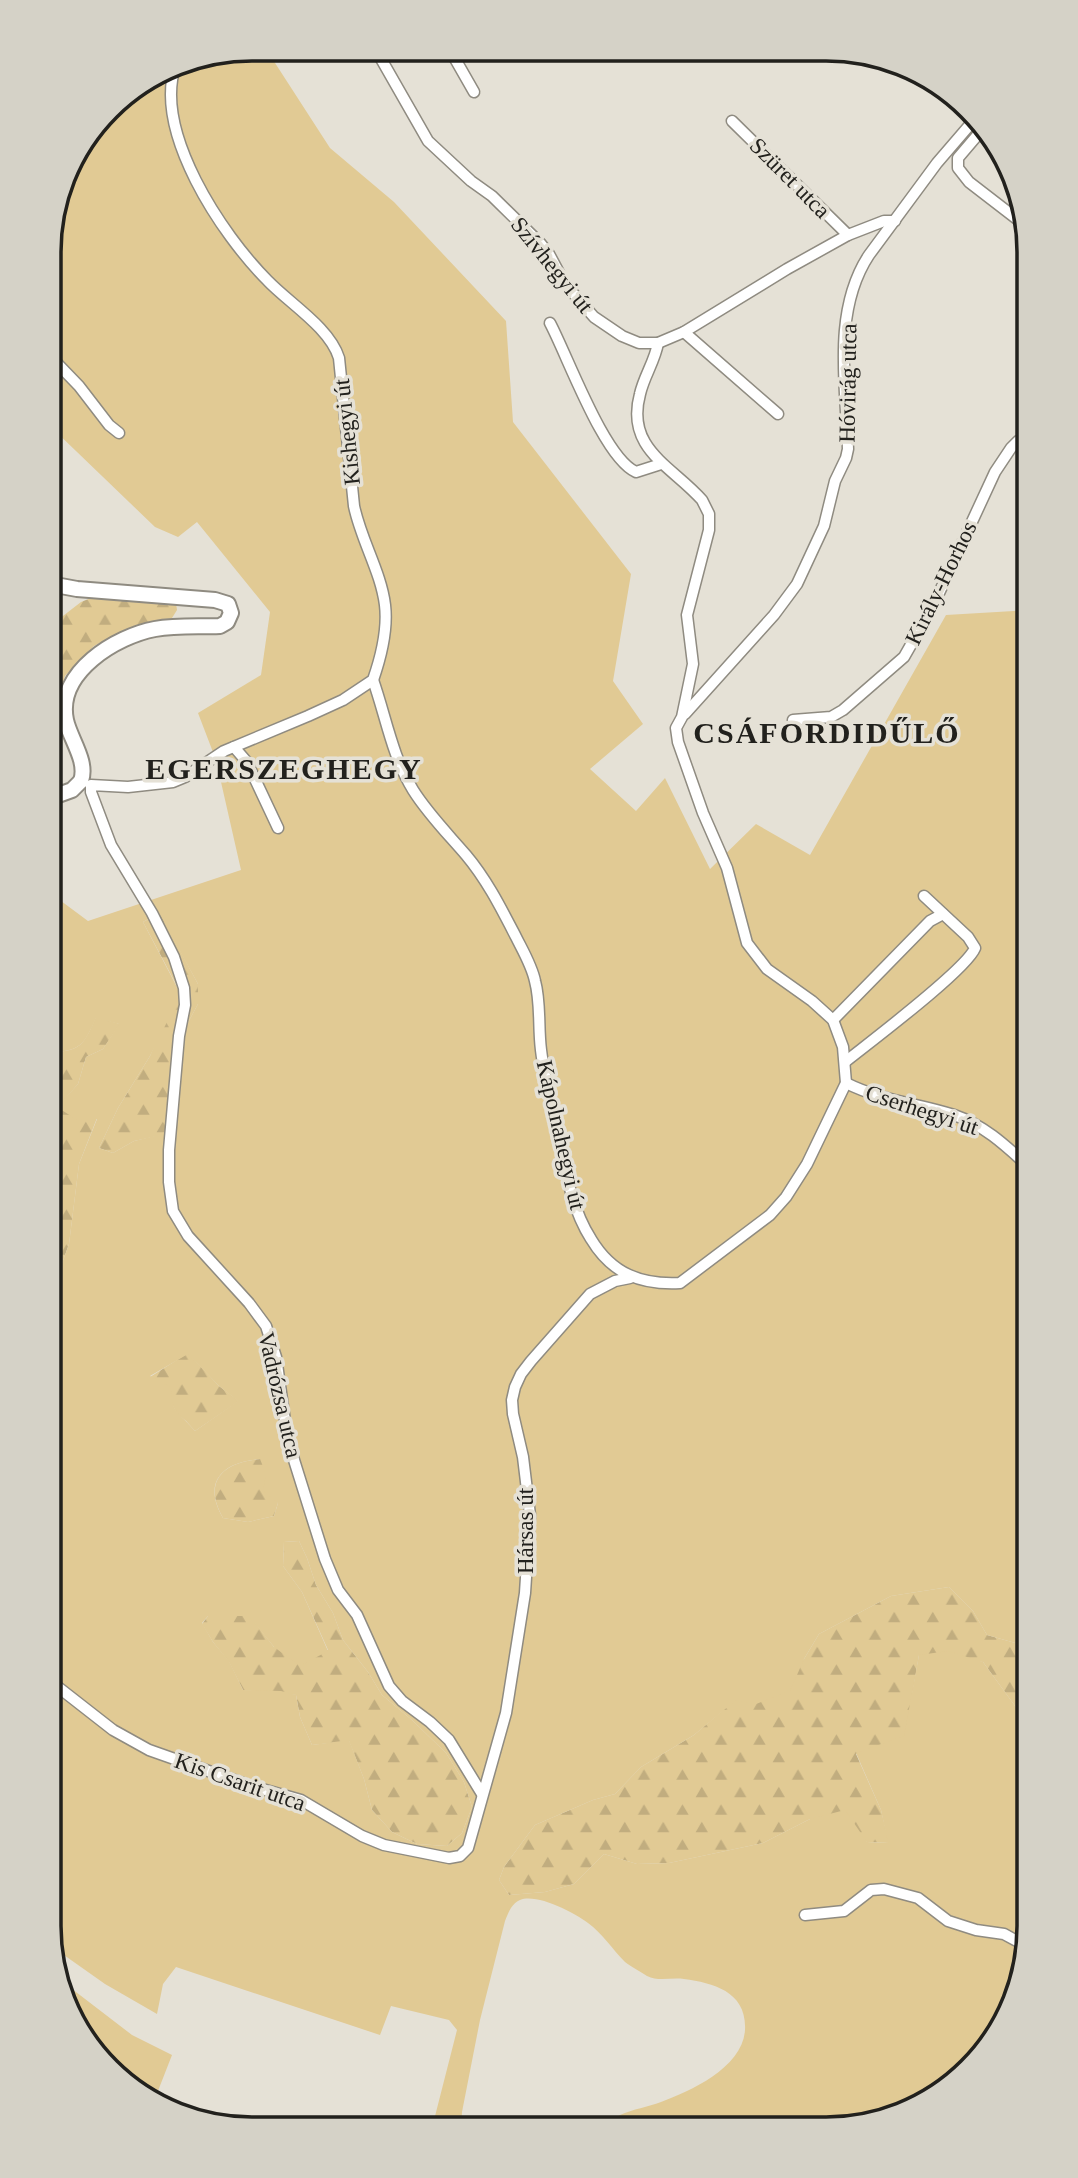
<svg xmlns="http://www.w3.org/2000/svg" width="1078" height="2178" font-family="'Times New Roman',serif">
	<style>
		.forest { fill: url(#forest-firs) }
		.garden { fill: #e1ca94; fill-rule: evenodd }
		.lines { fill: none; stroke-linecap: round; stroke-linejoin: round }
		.street-casing { stroke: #8f8b81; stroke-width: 13 }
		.secondary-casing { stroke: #8f8b81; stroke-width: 18 }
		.street { stroke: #fff; stroke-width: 10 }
		.secondary { stroke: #fff; stroke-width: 14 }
		.labels { text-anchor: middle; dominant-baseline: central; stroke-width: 7; stroke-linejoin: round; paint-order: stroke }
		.street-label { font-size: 23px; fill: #22211d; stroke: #e5e1d6 }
		.district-label { font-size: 30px; font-weight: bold; letter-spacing: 2px; fill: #22211d; stroke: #e5e1d6 }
		.rim { fill: none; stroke: #22211d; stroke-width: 3.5 }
	</style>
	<defs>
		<pattern id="forest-firs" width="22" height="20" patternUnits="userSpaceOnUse" patternTransform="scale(1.75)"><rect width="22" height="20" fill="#e1ca94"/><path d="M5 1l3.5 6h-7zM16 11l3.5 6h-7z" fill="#c1ad7f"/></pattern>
	</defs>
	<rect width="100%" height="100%" fill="#e5e1d6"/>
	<g class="forest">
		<path d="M96,596L176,603L177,610L172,618L164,622L126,629L94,646L65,676L56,707L50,708V626L81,602Z"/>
		<path d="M160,913L198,984V1004L178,1041L167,1134L134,1141L113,1153L99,1148L118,1108L150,1056L178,988L143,922Z"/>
		<path d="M96,1017L120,1024L103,1049L86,1057L78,1084L58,1107L97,1118L79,1164L69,1244L60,1269L50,1274V1052C81,1052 84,1044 96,1017Z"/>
		<path d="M188,1353L219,1386L239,1401L195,1431L186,1421L177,1414L170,1400L150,1377Z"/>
		<path d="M261,1459L278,1503L274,1516L248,1522L223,1518C202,1481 223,1462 261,1459Z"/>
		<path d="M299,1541L307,1558L316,1585L333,1613L343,1640L368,1672L382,1695L412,1720L446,1753L464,1782L472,1807L462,1833L447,1846L417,1844L392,1832L372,1810L364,1779L349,1741L312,1745L300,1717L296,1695L243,1690L229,1662L213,1642L202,1624L208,1616H250L274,1647L328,1650L302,1592L283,1566L284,1542Z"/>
		<path d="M949,1587L973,1611L987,1635L1029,1647V1720L1026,1721L983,1662L919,1655L905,1737L856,1754L881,1810L889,1843L867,1842L810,1819L763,1843L669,1863L637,1864L604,1854L574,1884L545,1892L509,1895L499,1880L504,1867L535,1825L593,1800L615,1794L641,1767L694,1735L736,1699L804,1659L819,1634L891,1596Z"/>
	</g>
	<g class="garden">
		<path d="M252,49H266L330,148L394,202L506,321L513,422L631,574L613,681L643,724L590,769L636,811L665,778L710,869L756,824L810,855L946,615L1029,610V1647L987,1635L973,1611L949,1587L891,1596L819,1634L804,1659L790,1691L756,1704L736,1700L694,1735L641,1767L615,1794L593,1800L535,1825L504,1867L499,1880L509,1895L545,1892L574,1884L604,1854L637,1864L669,1863L763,1843L810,1819L845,1810L867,1842L888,1843L881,1810L856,1753L904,1736L919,1655L948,1651L983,1662L1026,1721L1029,1720V1939L987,2050L891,2118L826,2129L604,2128C609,2124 614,2118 620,2115C633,2109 648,2107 661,2102C691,2091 743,2067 745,2030C747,1992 714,1983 684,1979C671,1977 659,1982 647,1976C640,1971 631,1967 625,1962C612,1949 603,1934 588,1923C575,1913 537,1893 520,1900C512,1903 508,1913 505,1921L480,2020L462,2112L461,2128H432L457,2030L449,2020L391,2006L380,2035L176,1967L163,1984L157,2014L105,1984L54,1948L53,1950L49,1919L53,1902L49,1886L50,1274L60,1269L69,1244L79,1164L97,1119L77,1120L57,1107L78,1084L86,1057L103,1049L119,1024L96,1018C84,1044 81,1052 50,1052V898L53,895L88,921L241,870L216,760L198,713L261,675L270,612L197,522L178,537L155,527L50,426L51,226L70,162L118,100L175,64ZM159,913L198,984V1004L178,1041L167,1133L134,1141L113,1153L99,1148L118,1108L150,1056L176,1004L178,989L143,922ZM188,1354L219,1386L238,1401L195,1431C181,1414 169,1412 172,1388L150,1376ZM260,1459L266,1474L263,1491L278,1503L274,1516L248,1522L223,1518C202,1482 222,1462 260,1459ZM299,1541L307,1558L316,1585L333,1613L343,1640L368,1672L382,1695L412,1720L446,1753L464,1782L472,1807L462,1833L447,1846L417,1844L392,1832L372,1810L364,1779L349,1740L312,1745L300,1717L296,1695L281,1691L243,1690L229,1661L213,1642L202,1623L208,1616H249L274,1647L300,1666L328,1651L302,1592L283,1566L284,1542Z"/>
		<path d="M57,1976L59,1979L132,2035L172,2055L156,2096L119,2079L60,1991Z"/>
	</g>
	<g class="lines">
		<defs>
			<g id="street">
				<path d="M376,50L428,141L471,181L492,196L541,244L549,254L565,284L594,317L622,336L639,343H658L684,332L787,269L848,235L884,221H895"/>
				<path d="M450,50L474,92"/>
				<path d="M176,64C152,131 222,235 268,281C289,303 330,328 339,358L354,506C361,540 381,572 385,605C388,630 381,657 373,680L343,700L308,716L224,751L185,777L173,782L128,787L91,785V792L111,845L152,913L174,957L184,988L185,1005L179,1036L169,1150V1182L173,1211L188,1236L249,1303L266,1326L276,1357L285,1421L294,1460L325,1559L338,1590L357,1615L389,1686L402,1701L430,1722L449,1740L482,1794"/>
				<path d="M732,121L848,235"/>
				<path d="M981,131L958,158V168L969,182L1017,219"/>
				<path d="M550,323C568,357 604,458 636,472L661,464"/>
				<path d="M684,332L778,414"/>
				<path d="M51,357L79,386L109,425L119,433"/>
				<path d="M373,680C386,717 392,756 413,790C428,814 448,834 466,855C487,880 501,908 516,937C523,951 532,966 535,981C541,1003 538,1027 541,1050C544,1076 551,1102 557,1128C565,1166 570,1206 591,1239C612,1274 641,1285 680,1283L770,1215L786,1197L807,1164L846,1083L843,1047L833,1020L812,1001L767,969L747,943L727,868L703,813L678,742L676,728L682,717L693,664L687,615L709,530V514L702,500C672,466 625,449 640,394C644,376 655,361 658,343"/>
				<path d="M685,714L774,615L797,584L824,526L835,481L846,458L848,449C846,386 832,311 869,255L937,163L974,120"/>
				<path d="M793,720L831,717L843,710L904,657L933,606L995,472L1011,448L1018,441L1029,437"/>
				<path d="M234,747L247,762L278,828"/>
				<path d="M833,1020L930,921L943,914"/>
				<path d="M845,1062C870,1042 966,970 975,948L968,937L924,896"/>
				<path d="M846,1083C882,1101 917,1103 954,1115C984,1125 1006,1146 1029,1167"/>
				<path d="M49,1680L113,1730L149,1750L248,1785L301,1800L362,1836L384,1845L449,1858L460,1856L468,1848L506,1713L525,1593L530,1515L523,1457L513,1414L512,1400L515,1387L521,1374L531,1361L590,1294L615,1281L630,1278"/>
				<path d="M805,1915L844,1911L871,1890L884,1889L918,1898L948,1921L976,1930L1004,1934L1026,1946"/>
			</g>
			<g id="secondary">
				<path d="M50,584L77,589L215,600L228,604L231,613L227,622L220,626C198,627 177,625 155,629C117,636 56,672 66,720C70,739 88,761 81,781"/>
				<path d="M50,798L72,790L81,781"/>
			</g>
		</defs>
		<use href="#street" class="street-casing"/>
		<use href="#secondary" class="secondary-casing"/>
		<use href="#street" class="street"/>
		<use href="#secondary" class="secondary"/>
	</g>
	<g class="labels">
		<g class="street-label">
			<text transform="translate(790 178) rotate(45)">Szüret utca</text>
			<text transform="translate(552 265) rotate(51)">Szívhegyi út</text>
			<text transform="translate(848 383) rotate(-89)">Hóvirág utca</text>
			<text transform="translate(347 432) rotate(-96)">Kishegyi út</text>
			<text transform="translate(941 583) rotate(-64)">Király-Horhos</text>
			<text transform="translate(922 1110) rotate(18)">Cserhegyi út</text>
			<text transform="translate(561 1135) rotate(77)">Kápolnahegyi út</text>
			<text transform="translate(280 1395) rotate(77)">Vadrózsa utca</text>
			<text transform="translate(525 1531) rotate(-90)">Hársas út</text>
			<text transform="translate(240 1782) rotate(19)">Kis Csarit utca</text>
		</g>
		<g class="district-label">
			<text x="827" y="732">CSÁFORDIDŰLŐ</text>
			<text x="284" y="768">EGERSZEGHEGY</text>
		</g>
	</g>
	<path d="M0 0H1078V2178H0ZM252 61H826A191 191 0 0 1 1017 252V1926A191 191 0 0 1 826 2117H252A191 191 0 0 1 61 1926V252A191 191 0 0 1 252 61Z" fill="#d5d2c7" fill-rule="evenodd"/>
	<path class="rim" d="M252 61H826A191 191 0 0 1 1017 252V1926A191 191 0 0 1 826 2117H252A191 191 0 0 1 61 1926V252A191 191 0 0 1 252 61Z"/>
</svg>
